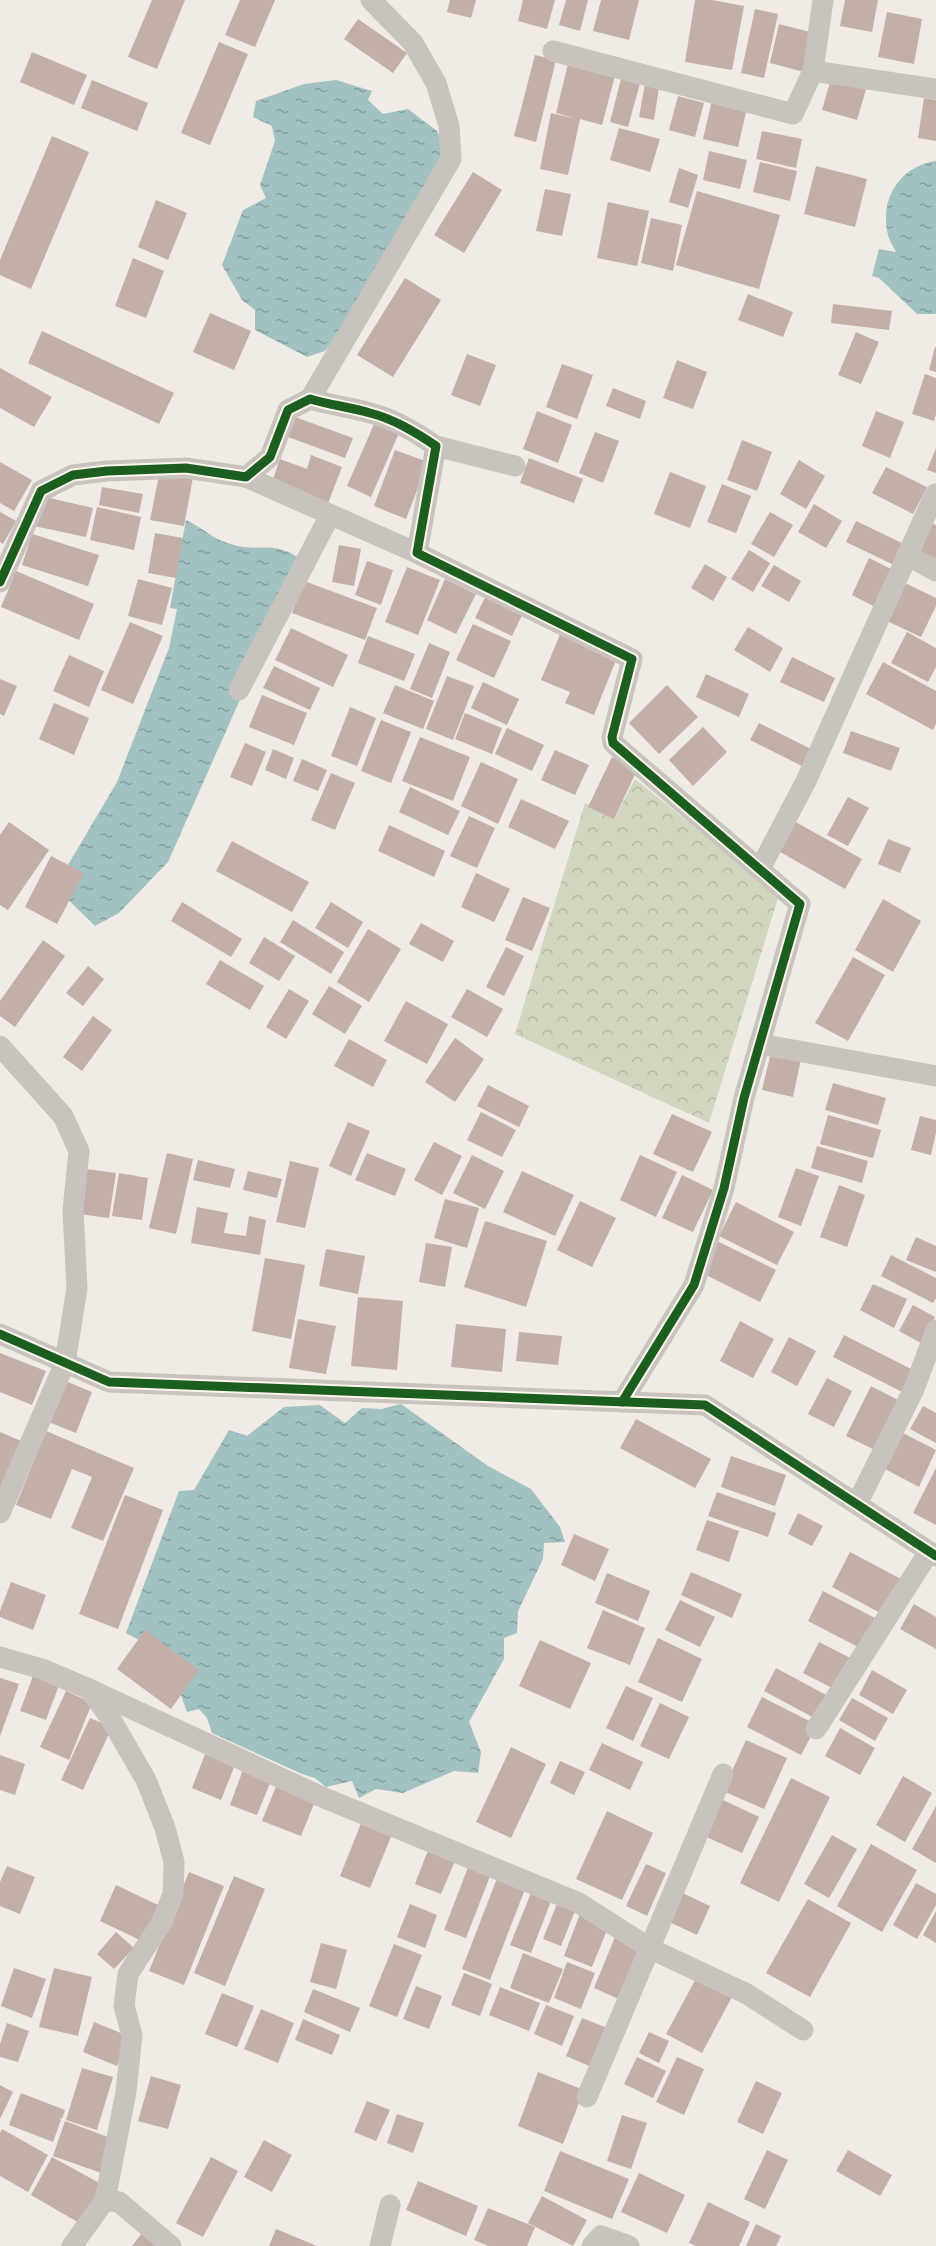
<svg xmlns="http://www.w3.org/2000/svg" width="936" height="2246" font-family="Figtree,sans-serif">
	<style>
		.park { fill: url(#park-crowns) }
		.water { fill: url(#water-ripples) }
		.building { fill: #c3afa7 }
		.lines { fill: none; stroke-linecap: round; stroke-linejoin: round }
		.street { stroke: #c9c3be; stroke-width: 21 }
		.cycleway-casing { stroke: #fbf5ee; stroke-width: 13 }
		.cycleway { stroke: #1b5e20; stroke-width: 9 }
	</style>
	<defs>
		<pattern id="park-crowns" width="20" height="18" patternUnits="userSpaceOnUse" patternTransform="scale(1.5)"><rect width="20" height="18" fill="#d1d6bf"/><path d="M2 6a3 3 0 1 1 6 0M12 15a3 3 0 1 1 6 0" fill="none" stroke="#b4b8a4"/></pattern>
		<pattern id="water-ripples" width="26" height="14" patternUnits="userSpaceOnUse" patternTransform="scale(1.5)"><rect width="26" height="14" fill="#a1c2c1"/><path d="M2 4q2-2 4 0t4 0M15 11q2-2 4 0t4 0" fill="none" stroke="#849e9d"/></pattern>
	</defs>
	<rect width="100%" height="100%" fill="#f0ebe5"/>
	<path class="park" d="M635,779L779,895L709,1123L515,1034L585,803L614,819Z"/>
	<g class="water">
		<path d="M336,80L372,91L368,100L383,114L408,109L437,131L448,156L358,311L325,351L307,357L255,330V310L242,300L222,265L243,210L266,198L260,185L275,141L272,126L253,117L256,101L304,84Z"/>
		<path d="M936,161V314H917L879,278L872,276L879,249L896,252C894,247 889,241 888,235C879,199 900,166 936,161Z"/>
		<path d="M186,520C205,529 213,540 234,545C259,552 273,541 297,557L246,686L168,862L119,913L95,926L55,887L117,782L169,648L177,609L170,608Z"/>
		<path d="M401,1404L488,1466L531,1489L560,1527L565,1542L544,1543L543,1559L518,1611L517,1633L504,1638V1659L469,1722L481,1752L478,1773L454,1771L403,1793L376,1789L359,1798L352,1781L326,1787L315,1778L302,1774L212,1733L207,1718L199,1709L187,1712L181,1695L189,1667L126,1633L179,1491L194,1490L229,1430L247,1436L284,1407L320,1405L345,1423L362,1408L381,1409Z"/>
	</g>
	<g class="building">
		<path d="M152,0H185L157,69L128,57Z"/>
		<path d="M240,0H275L255,47L225,35Z"/>
		<path d="M450,0H476L471,18L447,12Z"/>
		<path d="M523,0H555L547,29L518,21Z"/>
		<path d="M566,0H588L580,31L559,25Z"/>
		<path d="M601,0H639L629,40L593,31Z"/>
		<path d="M695,0H712L744,6L732,70L685,62Z"/>
		<path d="M845,0H878L872,32L840,26Z"/>
		<path d="M755,9L778,14L764,78L741,73Z"/>
		<path d="M887,12L922,19L914,64L878,57Z"/>
		<path d="M358,19L407,53L393,73L344,39Z"/>
		<path d="M779,24L814,33L804,72L770,63Z"/>
		<path d="M219,42L248,54L210,145L181,133Z"/>
		<path d="M32,52L87,75L74,105L20,82Z"/>
		<path d="M535,55L556,60L536,142L514,136Z"/>
		<path d="M570,56L617,68L602,125L580,119L568,175L540,169L551,113L577,119L556,113Z"/>
		<path d="M623,71L642,76L628,127L610,122Z"/>
		<path d="M832,75L867,86L857,120L822,110Z"/>
		<path d="M646,79L660,81L654,120L639,117Z"/>
		<path d="M92,80L148,103L137,131L81,108Z"/>
		<path d="M678,96L704,103L695,137L669,130Z"/>
		<path d="M924,98L936,100V141L918,138Z"/>
		<path d="M712,100L747,108L738,147L703,139Z"/>
		<path d="M619,128L660,139L650,172L610,160Z"/>
		<path d="M762,131L802,139L796,168L756,159Z"/>
		<path d="M52,136L89,152L31,289L0,275V260Z"/>
		<path d="M709,151L747,160L740,189L703,180Z"/>
		<path d="M760,162L797,171L790,201L753,192Z"/>
		<path d="M816,166L867,179L855,227L804,214Z"/>
		<path d="M679,168L698,175L688,208L669,202Z"/>
		<path d="M473,172L502,190L464,253L434,235Z"/>
		<path d="M545,189L571,194L562,236L536,231Z"/>
		<path d="M697,191L780,215L759,289L676,265Z"/>
		<path d="M156,200L187,213L168,260L138,247Z"/>
		<path d="M608,202L649,211L637,266L597,258Z"/>
		<path d="M651,218L682,225L673,271L641,263Z"/>
		<path d="M133,258L164,271L146,318L115,306Z"/>
		<path d="M405,278L441,300L393,377L357,355Z"/>
		<path d="M748,294L793,312L783,337L738,320Z"/>
		<path d="M833,304L892,311L889,330L831,323Z"/>
		<path d="M210,313L251,331L234,370L193,352Z"/>
		<path d="M42,331L174,393L159,424L28,363Z"/>
		<path d="M856,332L879,342L861,384L838,375Z"/>
		<path d="M935,347H936V372L929,370Z"/>
		<path d="M467,354L496,365L480,406L451,395Z"/>
		<path d="M677,360L707,372L693,409L663,398Z"/>
		<path d="M562,364L593,375L577,419L546,407Z"/>
		<path d="M0,368L52,397L34,427L0,408Z"/>
		<path d="M925,374L936,378V414L934,421L912,414Z"/>
		<path d="M613,388L646,401L640,419L606,406Z"/>
		<path d="M537,411L572,425L558,463L523,449Z"/>
		<path d="M876,411L904,422L890,458L862,446Z"/>
		<path d="M295,417L353,438L345,458L288,437Z"/>
		<path d="M375,422L399,433L371,497L347,486Z"/>
		<path d="M595,432L619,441L603,483L579,473Z"/>
		<path d="M742,440L772,452L757,491L727,480Z"/>
		<path d="M936,448V473L927,470Z"/>
		<path d="M395,450L428,462L406,519L374,506Z"/>
		<path d="M311,455L342,467L327,506L271,485L280,459L307,469Z"/>
		<path d="M529,458L583,479L574,503L520,483Z"/>
		<path d="M799,460L825,476L806,509L780,494Z"/>
		<path d="M0,462L32,480L14,511L0,503Z"/>
		<path d="M886,467L927,487L913,514L872,493Z"/>
		<path d="M160,470L193,477L184,526L150,520Z"/>
		<path d="M670,472L706,486L690,528L654,514Z"/>
		<path d="M722,484L751,496L736,533L707,522Z"/>
		<path d="M102,487L143,494L139,513L99,505Z"/>
		<path d="M41,496L93,508L86,537L34,526Z"/>
		<path d="M814,504L842,521L826,548L798,532Z"/>
		<path d="M97,507L141,517L134,550L90,540Z"/>
		<path d="M0,512L16,521L3,544L0,542Z"/>
		<path d="M770,512L793,525L774,557L751,544Z"/>
		<path d="M856,521L904,544L894,565L846,542Z"/>
		<path d="M927,521L936,525V559L914,548Z"/>
		<path d="M155,533L183,538L176,578L148,573Z"/>
		<path d="M32,534L99,555L88,586L22,565Z"/>
		<path d="M339,545L361,549L354,586L332,582Z"/>
		<path d="M749,550L770,563L753,592L731,579Z"/>
		<path d="M869,558L895,571L877,608L852,595Z"/>
		<path d="M367,561L393,570L381,605L355,595Z"/>
		<path d="M705,564L727,577L713,601L691,588Z"/>
		<path d="M774,565L801,581L789,602L761,586Z"/>
		<path d="M407,567L440,580L418,635L385,622Z"/>
		<path d="M16,571L94,604L79,640L1,607Z"/>
		<path d="M138,579L172,588L162,625L128,616Z"/>
		<path d="M445,579L476,594L456,634L427,620Z"/>
		<path d="M304,581L377,608L365,640L292,613Z"/>
		<path d="M905,583L936,598V606L921,637L887,621Z"/>
		<path d="M489,589L526,607L512,636L475,618Z"/>
		<path d="M130,622L163,636L133,704L101,690Z"/>
		<path d="M473,624L511,641L494,678L456,660Z"/>
		<path d="M748,627L783,648L770,672L734,650Z"/>
		<path d="M291,628L348,655L333,687L275,660Z"/>
		<path d="M561,632L618,655L594,715L565,703L570,692L541,680Z"/>
		<path d="M907,632L936,648V667L928,682L891,663Z"/>
		<path d="M368,636L415,654L404,681L358,663Z"/>
		<path d="M429,643L450,652L432,698L410,689Z"/>
		<path d="M69,655L104,671L89,707L53,691Z"/>
		<path d="M792,657L835,678L824,702L780,682Z"/>
		<path d="M883,662L936,691V724L933,730L866,694Z"/>
		<path d="M274,666L320,688L310,710L263,688Z"/>
		<path d="M706,674L749,694L739,717L696,697Z"/>
		<path d="M447,676L474,686L453,740L426,729Z"/>
		<path d="M0,679L17,686L4,716L0,714Z"/>
		<path d="M483,682L519,699L507,725L471,708Z"/>
		<path d="M395,685L434,701L423,729L383,713Z"/>
		<path d="M667,685L698,717L659,754L629,723Z"/>
		<path d="M262,695L307,713L294,745L249,727Z"/>
		<path d="M54,703L89,718L74,755L39,739Z"/>
		<path d="M350,707L376,718L357,766L331,756Z"/>
		<path d="M465,713L502,728L492,754L455,739Z"/>
		<path d="M381,720L411,732L391,783L361,771Z"/>
		<path d="M759,723L817,752L808,769L750,740Z"/>
		<path d="M703,727L727,752L693,786L669,760Z"/>
		<path d="M507,728L544,745L532,771L495,754Z"/>
		<path d="M851,731L900,748L891,771L843,753Z"/>
		<path d="M420,737L470,757L453,801L402,781Z"/>
		<path d="M245,743L266,752L252,786L230,777Z"/>
		<path d="M273,749L294,758L286,779L265,770Z"/>
		<path d="M555,750L589,765L575,795L541,780Z"/>
		<path d="M612,757L638,768L614,819L588,807Z"/>
		<path d="M302,759L327,770L318,791L293,781Z"/>
		<path d="M481,762L518,779L498,824L461,806Z"/>
		<path d="M331,773L355,783L335,830L311,820Z"/>
		<path d="M410,787L460,811L448,835L399,812Z"/>
		<path d="M848,797L869,808L848,846L827,835Z"/>
		<path d="M521,799L569,821L555,849L508,827Z"/>
		<path d="M469,816L495,828L477,868L450,856Z"/>
		<path d="M792,820L862,859L845,889L775,849Z"/>
		<path d="M9,822L49,850L8,910L0,905V835Z"/>
		<path d="M389,825L445,851L434,877L378,851Z"/>
		<path d="M888,839L911,848L900,873L878,864Z"/>
		<path d="M232,841L309,882L292,912L216,871Z"/>
		<path d="M51,856L84,873L57,924L25,907Z"/>
		<path d="M476,873L510,889L494,922L461,907Z"/>
		<path d="M523,897L550,908L532,951L505,940Z"/>
		<path d="M883,899L921,921L893,972L855,950Z"/>
		<path d="M182,902L242,939L231,957L171,921Z"/>
		<path d="M331,902L363,922L348,948L315,928Z"/>
		<path d="M293,920L344,952L331,974L280,942Z"/>
		<path d="M421,923L454,941L443,962L409,944Z"/>
		<path d="M368,929L401,949L369,1002L337,982Z"/>
		<path d="M264,937L295,956L279,981L249,963Z"/>
		<path d="M43,940L65,956L15,1027L0,1016V1001Z"/>
		<path d="M506,947L524,956L504,996L486,987Z"/>
		<path d="M853,957L885,975L848,1041L815,1023Z"/>
		<path d="M220,960L264,986L250,1010L206,984Z"/>
		<path d="M88,966L104,979L83,1006L66,993Z"/>
		<path d="M329,986L362,1006L345,1034L312,1014Z"/>
		<path d="M289,989L309,1001L286,1039L266,1027Z"/>
		<path d="M467,989L503,1009L487,1037L451,1017Z"/>
		<path d="M406,1001L448,1024L427,1064L384,1041Z"/>
		<path d="M93,1016L112,1030L82,1071L63,1057Z"/>
		<path d="M455,1038L484,1059L455,1102L425,1082Z"/>
		<path d="M349,1039L387,1060L373,1087L334,1066Z"/>
		<path d="M771,1052L801,1059L793,1097L762,1090Z"/>
		<path d="M833,1083L886,1098L878,1125L825,1110Z"/>
		<path d="M488,1085L529,1106L519,1127L477,1106Z"/>
		<path d="M481,1112L516,1130L502,1157L467,1140Z"/>
		<path d="M672,1114L712,1132L693,1172L653,1154Z"/>
		<path d="M828,1115L881,1130L873,1158L820,1144Z"/>
		<path d="M920,1116L936,1120V1132L931,1155L911,1150Z"/>
		<path d="M348,1122L370,1131L351,1176L329,1166Z"/>
		<path d="M434,1142L462,1156L442,1195L414,1180Z"/>
		<path d="M817,1146L868,1161L862,1183L811,1168Z"/>
		<path d="M167,1153L193,1159L176,1234L149,1228Z"/>
		<path d="M367,1153L406,1169L395,1196L355,1180Z"/>
		<path d="M472,1155L504,1171L485,1209L453,1193Z"/>
		<path d="M640,1155L677,1172L656,1217L620,1200Z"/>
		<path d="M198,1160L235,1169L230,1188L193,1180Z"/>
		<path d="M290,1161L319,1168L305,1228L276,1222Z"/>
		<path d="M796,1168L819,1176L801,1226L778,1217Z"/>
		<path d="M86,1169L116,1173L109,1218L79,1214Z"/>
		<path d="M248,1171L282,1179L277,1198L243,1190Z"/>
		<path d="M522,1171L574,1195L555,1236L503,1212Z"/>
		<path d="M119,1173L148,1178L142,1220L112,1216Z"/>
		<path d="M682,1175L713,1190L693,1232L662,1218Z"/>
		<path d="M839,1185L865,1195L847,1247L820,1237Z"/>
		<path d="M445,1199L479,1208L467,1248L434,1238Z"/>
		<path d="M580,1201L616,1218L592,1267L557,1250Z"/>
		<path d="M736,1202L794,1232L777,1265L719,1236Z"/>
		<path d="M197,1207L228,1213L224,1233L246,1236L249,1216L266,1220L260,1255L191,1243Z"/>
		<path d="M485,1221L547,1241L526,1307L464,1287Z"/>
		<path d="M916,1237L936,1246V1272L906,1260Z"/>
		<path d="M717,1241L776,1270L760,1302L702,1273Z"/>
		<path d="M426,1243L452,1247L445,1287L419,1282Z"/>
		<path d="M326,1249L365,1256L358,1294L319,1286Z"/>
		<path d="M891,1255L936,1278V1298L933,1303L881,1276Z"/>
		<path d="M265,1258L305,1265L291,1339L252,1331Z"/>
		<path d="M873,1284L907,1299L894,1328L860,1310Z"/>
		<path d="M358,1297L403,1301L397,1370L351,1366Z"/>
		<path d="M913,1305L935,1317L921,1343L899,1331Z"/>
		<path d="M298,1319L336,1326L326,1374L289,1368Z"/>
		<path d="M740,1321L774,1339L753,1378L720,1361Z"/>
		<path d="M456,1324L506,1329L502,1372L451,1367Z"/>
		<path d="M519,1332L562,1336L558,1365L516,1361Z"/>
		<path d="M844,1335L915,1371L904,1393L833,1357Z"/>
		<path d="M789,1337L816,1351L797,1386L771,1372Z"/>
		<path d="M0,1353L46,1371L32,1405L0,1392Z"/>
		<path d="M827,1378L852,1391L834,1427L808,1414Z"/>
		<path d="M63,1380L92,1392L76,1433L46,1421Z"/>
		<path d="M871,1386L900,1401L875,1450L846,1436Z"/>
		<path d="M923,1406L936,1413V1443L910,1429Z"/>
		<path d="M636,1419L711,1459L695,1488L620,1448Z"/>
		<path d="M46,1431L134,1468L103,1541L71,1528L92,1477L72,1469L51,1519L16,1505Z"/>
		<path d="M0,1432L21,1441L0,1492Z"/>
		<path d="M901,1432L936,1450L919,1487L883,1468Z"/>
		<path d="M731,1456L786,1475L775,1506L721,1487Z"/>
		<path d="M936,1468V1525L913,1513Z"/>
		<path d="M717,1492L776,1513L768,1537L708,1516Z"/>
		<path d="M125,1495L163,1510L118,1629L79,1614Z"/>
		<path d="M798,1513L823,1526L812,1546L788,1534Z"/>
		<path d="M707,1520L739,1531L729,1562L696,1550Z"/>
		<path d="M574,1534L609,1549L595,1581L561,1565Z"/>
		<path d="M850,1552L903,1580L884,1615L832,1587Z"/>
		<path d="M691,1572L742,1594L732,1618L681,1595Z"/>
		<path d="M607,1573L650,1591L638,1621L595,1603Z"/>
		<path d="M11,1582L46,1595L33,1630L0,1617V1611Z"/>
		<path d="M823,1591L875,1618L860,1648L808,1621Z"/>
		<path d="M680,1600L715,1617L700,1647L665,1630Z"/>
		<path d="M914,1604L936,1617V1649L900,1629Z"/>
		<path d="M603,1610L645,1628L630,1665L587,1648Z"/>
		<path d="M145,1630L199,1670L171,1709L117,1669Z"/>
		<path d="M658,1638L702,1659L682,1702L638,1682Z"/>
		<path d="M540,1640L591,1663L570,1709L519,1686Z"/>
		<path d="M819,1642L854,1660L838,1691L803,1673Z"/>
		<path d="M776,1668L828,1696L816,1719L764,1691Z"/>
		<path d="M872,1670L907,1690L893,1714L859,1695Z"/>
		<path d="M33,1676L59,1685L46,1720L20,1711Z"/>
		<path d="M0,1678L19,1684L0,1736Z"/>
		<path d="M626,1686L653,1698L633,1741L606,1728Z"/>
		<path d="M66,1691L92,1703L69,1760L40,1747Z"/>
		<path d="M762,1697L817,1725L801,1755L747,1727Z"/>
		<path d="M852,1698L888,1718L875,1741L839,1720Z"/>
		<path d="M660,1703L689,1717L669,1759L640,1746Z"/>
		<path d="M90,1718L112,1727L83,1790L61,1780Z"/>
		<path d="M840,1728L875,1748L860,1775L825,1756Z"/>
		<path d="M746,1740L787,1758L764,1809L723,1791Z"/>
		<path d="M602,1743L643,1762L630,1790L589,1770Z"/>
		<path d="M511,1747L546,1764L511,1838L476,1822Z"/>
		<path d="M207,1749L237,1760L221,1800L192,1788Z"/>
		<path d="M0,1755L25,1764L15,1795L0,1790Z"/>
		<path d="M560,1761L585,1772L574,1795L550,1783Z"/>
		<path d="M244,1767L272,1778L257,1815L230,1805Z"/>
		<path d="M903,1776L932,1793L905,1842L876,1825Z"/>
		<path d="M791,1778L830,1797L779,1902L740,1883Z"/>
		<path d="M277,1784L316,1799L301,1836L262,1821Z"/>
		<path d="M719,1798L759,1817L742,1853L702,1835Z"/>
		<path d="M936,1806V1863L912,1849Z"/>
		<path d="M607,1811L653,1833L622,1900L576,1879Z"/>
		<path d="M364,1816L395,1827L370,1888L340,1876Z"/>
		<path d="M832,1835L857,1849L829,1898L804,1884Z"/>
		<path d="M871,1844L917,1870L882,1932L837,1906Z"/>
		<path d="M430,1845L457,1856L441,1894L415,1884Z"/>
		<path d="M470,1862L492,1871L466,1938L444,1930Z"/>
		<path d="M646,1864L666,1873L647,1916L626,1906Z"/>
		<path d="M7,1866L35,1877L20,1914L0,1906V1882Z"/>
		<path d="M189,1872L224,1886L184,1985L149,1971Z"/>
		<path d="M499,1873L527,1884L490,1980L462,1969Z"/>
		<path d="M234,1876L265,1889L225,1986L194,1973Z"/>
		<path d="M916,1883L936,1894V1905L917,1939L893,1925Z"/>
		<path d="M116,1885L158,1905L142,1941L100,1921Z"/>
		<path d="M676,1890L710,1906L697,1935L663,1919Z"/>
		<path d="M531,1893L551,1901L531,1953L510,1945Z"/>
		<path d="M559,1899L577,1906L561,1946L543,1939Z"/>
		<path d="M808,1899L851,1923L810,1997L766,1973Z"/>
		<path d="M410,1904L437,1915L425,1948L397,1937Z"/>
		<path d="M936,1911V1943L923,1935Z"/>
		<path d="M580,1914L609,1925L592,1967L564,1956Z"/>
		<path d="M116,1932L134,1948L114,1969L97,1954Z"/>
		<path d="M615,1937L644,1950L623,2001L594,1988Z"/>
		<path d="M321,1943L347,1950L336,1989L310,1982Z"/>
		<path d="M394,1944L422,1955L397,2017L369,2006Z"/>
		<path d="M523,1953L563,1969L549,2003L510,1988Z"/>
		<path d="M567,1962L595,1973L581,2009L554,1998Z"/>
		<path d="M14,1968L46,1979L32,2018L1,2006Z"/>
		<path d="M54,1968L92,1977L78,2036L39,2027Z"/>
		<path d="M464,1973L492,1984L480,2016L451,2005Z"/>
		<path d="M699,1973L734,1993L702,2053L666,2034Z"/>
		<path d="M416,1986L442,1996L429,2029L403,2019Z"/>
		<path d="M500,1987L540,2003L529,2031L489,2015Z"/>
		<path d="M313,1989L360,2008L350,2032L304,2012Z"/>
		<path d="M222,1993L254,2006L237,2047L205,2034Z"/>
		<path d="M546,2005L574,2016L562,2046L534,2034Z"/>
		<path d="M261,2009L294,2023L278,2063L244,2049Z"/>
		<path d="M582,2018L610,2029L594,2068L566,2056Z"/>
		<path d="M303,2019L340,2035L332,2055L295,2040Z"/>
		<path d="M94,2022L128,2036L117,2066L83,2052Z"/>
		<path d="M7,2023L29,2031L18,2062L0,2057V2044Z"/>
		<path d="M649,2032L669,2041L659,2063L639,2053Z"/>
		<path d="M637,2057L666,2071L653,2098L624,2084Z"/>
		<path d="M677,2057L704,2069L684,2115L656,2102Z"/>
		<path d="M82,2068L113,2077L97,2130L66,2120Z"/>
		<path d="M538,2072L584,2090L563,2144L518,2126Z"/>
		<path d="M151,2076L181,2085L168,2129L138,2121Z"/>
		<path d="M756,2081L782,2093L763,2134L737,2122Z"/>
		<path d="M0,2085L13,2092L0,2119Z"/>
		<path d="M21,2093L65,2110L62,2119L59,2118L61,2120L53,2142L9,2125Z"/>
		<path d="M367,2101L390,2110L376,2141L354,2132Z"/>
		<path d="M397,2114L424,2123L413,2153L387,2143Z"/>
		<path d="M622,2115L647,2123L631,2169L607,2161Z"/>
		<path d="M65,2121L116,2140L104,2174L53,2156Z"/>
		<path d="M2,2129L48,2155L28,2192L0,2176V2133Z"/>
		<path d="M264,2140L292,2155L272,2192L244,2177Z"/>
		<path d="M767,2150L788,2160L765,2209L744,2199Z"/>
		<path d="M848,2150L892,2175L880,2196L836,2171Z"/>
		<path d="M560,2151L629,2179L612,2219L544,2191Z"/>
		<path d="M52,2157L103,2185L81,2224L31,2195Z"/>
		<path d="M211,2157L238,2171L203,2237L176,2223Z"/>
		<path d="M639,2173L685,2195L667,2233L621,2212Z"/>
		<path d="M418,2181L478,2206L466,2236L406,2210Z"/>
		<path d="M542,2196L587,2220L573,2246L528,2223Z"/>
		<path d="M708,2202L750,2222L739,2246H696L689,2243Z"/>
		<path d="M488,2208L535,2227L527,2246H489L474,2240Z"/>
		<path d="M756,2224L781,2236L776,2246H746Z"/>
		<path d="M276,2229L317,2246H269Z"/>
		<path d="M142,2233L157,2246H132Z"/>
	</g>
	<g class="lines">
		<g class="street">
			<path d="M553,51L793,114L813,71L823,0"/>
			<path d="M813,71L936,89"/>
			<path d="M310,399L451,159L449,126L436,83L413,43L371,0"/>
			<path d="M436,446L515,466"/>
			<path d="M246,477L417,553"/>
			<path d="M907,555L936,571"/>
			<path d="M0,582L41,491L73,475L107,471L186,468L246,477L270,457L288,410L310,399C330,405 350,407 370,413C394,419 415,432 436,446L417,553L632,659L612,737L613,743L800,904L744,1098L724,1188L694,1285L622,1402"/>
			<path d="M239,690L330,515"/>
			<path d="M760,869L806,781L935,494"/>
			<path d="M759,1044L936,1076"/>
			<path d="M0,1046L63,1116L79,1151L73,1210L77,1288L65,1363L0,1513"/>
			<path d="M0,1334L109,1382L705,1405L936,1556"/>
			<path d="M857,1504L914,1389L936,1330"/>
			<path d="M0,1657L42,1669L89,1689L109,1716L146,1780L165,1828L174,1862L173,1894L162,1922L128,1974L124,2006L132,2035L126,2092L105,2200L119,2202L171,2246"/>
			<path d="M89,1689L322,1797L579,1903L651,1949L747,1994L803,2030"/>
			<path d="M816,1729L929,1552"/>
			<path d="M587,2097L723,1774"/>
			<path d="M72,2246L105,2200"/>
			<path d="M380,2246L390,2205"/>
			<path d="M592,2246L601,2236L629,2246"/>
		</g>
		<defs>
			<g id="cycleway">
				<path d="M0,582L41,491L73,475L107,471L186,468L246,477L270,457L288,410L310,399C330,405 350,407 370,413C394,419 415,432 436,446L417,553L632,659L612,737L613,743L800,904L744,1098L724,1188L694,1285L622,1402"/>
				<path d="M0,1334L109,1382L705,1405L936,1556"/>
			</g>
		</defs>
		<use href="#cycleway" class="cycleway-casing"/>
		<use href="#cycleway" class="cycleway"/>
	</g>
</svg>
